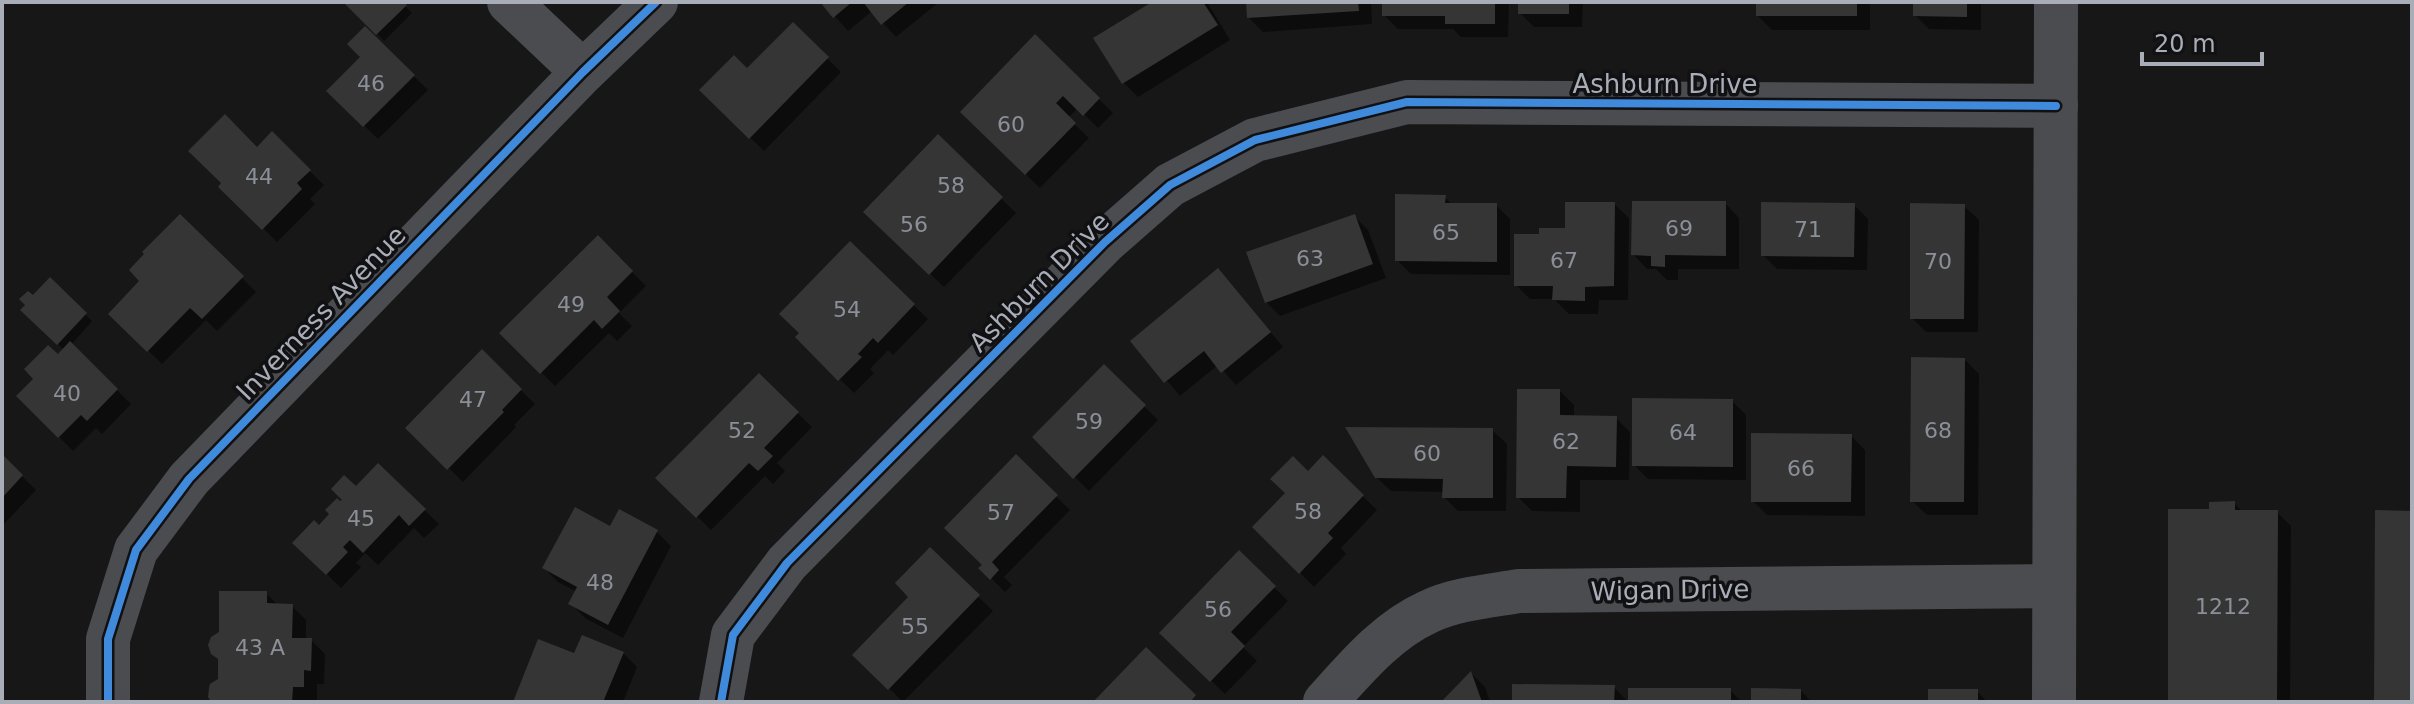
<svg xmlns="http://www.w3.org/2000/svg" width="2414" height="704" font-family="'DejaVu Sans',sans-serif">
	<style>
		.shadow { fill: #0007 }
		.building { fill: #353536 }
		.lines { fill: none; stroke-linecap: round; stroke-linejoin: round }
		.minor { stroke: #4b4c50; stroke-width: 44 }
		.cycleway-casing { stroke: #111113; stroke-width: 13 }
		.cycleway { stroke: #408adc; stroke-width: 8 }
		.labels { text-anchor: middle; dominant-baseline: central; stroke-width: 7; stroke-linejoin: round; paint-order: stroke }
		.number-label { font-size: 22px; fill: #8b8f98 }
		.street-label { font-size: 26px; fill: #a8adb8; stroke: #111113 }
	</style>
	<rect width="100%" height="100%" fill="#171717"/>
	<g class="shadow">
		<path d="M346,2H401L412,13L384,41Z"/>
		<path d="M822,2H939L896,37L872,11L848,31Z"/>
		<path d="M1156,2H1207L1230,40L1138,97L1124,83L1096,38Z"/>
		<path d="M1248,2H1371L1372,24L1263,32L1249,18Z"/>
		<path d="M1384,2H1509L1508,37H1461L1453,29H1398L1384,15Z"/>
		<path d="M1520,2H1583L1582,27H1534L1520,13Z"/>
		<path d="M1758,2H1870V30H1772L1758,16Z"/>
		<path d="M1915,2H1981V30L1929,29L1915,15Z"/>
		<path d="M793,25L841,72L764,151L702,90L747,71Z"/>
		<path d="M365,29L428,90L378,139L329,91L363,57Z"/>
		<path d="M1035,37L1113,113L1098,128L1078,108L1068,118L1089,138L1040,188L962,112Z"/>
		<path d="M272,134L324,185L310,199L315,204L277,242L221,186Z"/>
		<path d="M938,137L1016,213L944,287L866,212Z"/>
		<path d="M1445,197L1452,205H1496L1510,219V275L1411,274L1397,260Z"/>
		<path d="M1725,203L1739,218V269H1678V280H1667L1656,269H1647L1633,254Z"/>
		<path d="M1614,204L1629,218L1628,300H1599L1598,314H1569L1554,299H1530L1516,285L1541,236L1567,230Z"/>
		<path d="M1854,205L1868,219L1867,270L1777,269L1763,255Z"/>
		<path d="M1964,206L1979,220L1978,332H1926L1912,318Z"/>
		<path d="M180,216L256,292L217,331L206,320L162,364L111,314L142,281Z"/>
		<path d="M1354,216L1368,230L1386,278L1280,316L1266,302Z"/>
		<path d="M598,238L646,286L619,313L632,326L617,341L609,333L555,386L502,333Z"/>
		<path d="M850,244L928,319L893,355L888,350L870,369L874,373L854,393L797,337Z"/>
		<path d="M50,280L92,321L71,345L131,404L102,434L96,428L73,451L19,396L64,350L23,310Z"/>
		<path d="M1232,285L1283,347L1236,385L1218,365L1180,396L1133,341Z"/>
		<path d="M482,352L535,404L514,425L516,427L463,482L408,428Z"/>
		<path d="M1965,360L1979,374L1978,515H1927L1912,501Z"/>
		<path d="M1104,367L1158,420L1089,491L1035,437Z"/>
		<path d="M759,376L812,427L777,463L785,471L773,484L765,476L711,530L658,478Z"/>
		<path d="M1560,391L1574,405V418H1616L1630,432L1629,480H1580V512L1532,511L1518,497Z"/>
		<path d="M1732,401L1746,415V480L1648,479L1634,465Z"/>
		<path d="M1492,430L1507,444L1506,511H1458L1444,497V492L1391,491L1376,477Z"/>
		<path d="M1851,436L1865,450V516L1767,515L1753,501Z"/>
		<path d="M2,457L36,490L2,526Z"/>
		<path d="M1016,457L1070,510L1004,577L1012,585L1005,592L981,568Z"/>
		<path d="M1323,458L1377,510L1341,548L1346,554L1314,587L1255,527Z"/>
		<path d="M378,466L439,524L424,538L414,528L378,565L365,553L356,563L361,567L341,588L295,543L319,527Z"/>
		<path d="M2234,503L2243,512H2277L2291,526L2290,702H2170L2211,511Z"/>
		<path d="M611,528L657,532L671,546L623,638L585,618L571,604L577,592L558,582L544,568Z"/>
		<path d="M930,550L993,611L903,702L855,654L911,597Z"/>
		<path d="M1239,553L1288,601L1243,647L1257,661L1225,694L1162,633Z"/>
		<path d="M266,593L279,606H292L306,620V640H311L325,654L324,684H317V701L214,702L220,680Z"/>
		<path d="M623,653L637,667L623,702H515L575,656Z"/>
		<path d="M1471,673L1485,687L1490,702H1444Z"/>
		<path d="M1614,687L1628,702H1514Z"/>
		<path d="M1730,690L1742,702H1630Z"/>
		<path d="M1801,691L1812,702H1753Z"/>
		<path d="M1977,691L1987,702H1930Z"/>
	</g>
	<g class="building">
		<path d="M343,2H404L407,5L376,35Z"/>
		<path d="M820,2H852L833,18Z"/>
		<path d="M863,2H909L881,25Z"/>
		<path d="M1152,2H1203L1218,25L1122,84L1093,38Z"/>
		<path d="M1246,2H1358L1359,11L1247,18Z"/>
		<path d="M1382,2H1495V24H1445V16H1382Z"/>
		<rect x="1518" y="2" width="51" height="12"/>
		<rect x="1756" y="2" width="101" height="14"/>
		<path d="M1913,2H1967V17L1913,16Z"/>
		<path d="M793,22L829,57L749,139L699,90L734,55L747,68Z"/>
		<path d="M365,26L415,75L363,127L326,91L360,57L347,44Z"/>
		<path d="M1035,34L1100,98L1083,116L1063,96L1056,103L1076,123L1025,175L960,112Z"/>
		<path d="M225,114L257,147L272,131L311,170L297,183L302,189L262,230L218,187L221,183L188,151Z"/>
		<path d="M938,134L1003,197L929,275L863,212Z"/>
		<path d="M1395,194L1446,195L1445,203H1497V262L1395,261Z"/>
		<path d="M1632,201H1726V256L1665,255V267L1651,266V256L1631,255Z"/>
		<path d="M1565,202H1615L1614,286L1585,287V301L1552,300L1553,286H1514V234H1539V228H1565Z"/>
		<path d="M1761,202L1855,203L1854,257L1761,256Z"/>
		<path d="M1910,203L1965,204L1964,319H1910Z"/>
		<path d="M180,214L244,276L202,319L190,308L147,352L108,314L139,281L129,270L144,254L142,252Z"/>
		<path d="M1355,214L1373,264L1265,303L1246,252Z"/>
		<path d="M598,235L633,271L607,297L620,311L602,329L594,320L540,374L499,333Z"/>
		<path d="M850,241L915,304L878,343L873,338L858,354L862,357L838,381L795,337L799,333L779,314Z"/>
		<path d="M1218,268L1271,332L1221,373L1204,351L1164,383L1130,341Z"/>
		<path d="M50,277L87,313L57,345L20,310L25,305L19,299L28,291L33,295Z"/>
		<path d="M70,341L118,389L87,421L81,415L58,438L16,396L33,379L24,369L48,345L58,354Z"/>
		<path d="M482,349L522,389L502,410L504,412L447,470L405,428Z"/>
		<path d="M1911,357L1965,358L1964,502H1910Z"/>
		<path d="M1104,364L1146,405L1073,479L1032,437Z"/>
		<path d="M759,373L799,412L764,448L773,456L758,471L749,463L696,518L655,478Z"/>
		<path d="M1517,389H1560V415L1617,416L1616,467L1567,466L1566,498H1516Z"/>
		<path d="M1632,398L1733,399V467L1632,466Z"/>
		<path d="M1345,427L1493,428V498H1442L1443,479L1375,478Z"/>
		<path d="M1751,433L1852,434L1851,502H1751Z"/>
		<path d="M2,454L23,475L2,498Z"/>
		<path d="M1016,454L1058,495L992,562L999,570L990,580L978,568L982,565L944,528Z"/>
		<path d="M1323,455L1364,495L1328,533L1333,538L1299,574L1252,527L1285,493L1270,479L1293,456L1308,471Z"/>
		<path d="M378,463L426,509L409,526L399,515L363,553L350,540L343,547L348,552L326,575L292,543L314,520L319,525L329,514L325,510L337,498L340,501L342,500L331,489L344,475L356,486Z"/>
		<path d="M2235,501V510H2278L2277,702H2168V509H2209V502Z"/>
		<path d="M575,507L610,526L619,509L658,530L608,625L568,604L577,587L542,568Z"/>
		<path d="M2375,510L2412,511V702H2374Z"/>
		<path d="M930,547L980,595L888,690L852,655L908,597L895,583Z"/>
		<path d="M1239,550L1276,586L1231,632L1245,646L1210,682L1159,633Z"/>
		<path d="M219,591H267V603L293,604L292,638H312L311,671L304,670V687H293L292,702H211L208,697L209,688L210,684L218,679V659L211,654L208,645L211,637L219,632Z"/>
		<path d="M582,635L624,652L603,702H513L538,639L574,653Z"/>
		<path d="M1146,647L1196,695L1190,702H1093Z"/>
		<path d="M1471,671L1482,702H1441Z"/>
		<path d="M1512,684L1615,685L1614,702H1512Z"/>
		<rect x="1628" y="688" width="103" height="14"/>
		<path d="M1751,688L1801,689V702H1751Z"/>
		<rect x="1928" y="689" width="50" height="13"/>
	</g>
	<g class="lines">
		<g class="minor">
			<path d="M509,2L583,72"/>
			<path d="M108,702V639L136,550L189,479L583,72L656,2"/>
			<path d="M721,702L733,635L787,563L1105,242L1170,185L1255,140L1407,102L2056,106"/>
			<path d="M1325,702C1355,669 1386,631 1428,612C1455,599 1489,596 1519,591L2053,586"/>
			<path d="M2054,702L2056,2"/>
		</g>
		<defs>
			<g id="cycleway">
				<path d="M108,702V639L136,550L189,479L583,72L656,2"/>
				<path d="M721,702L733,635L787,563L1105,242L1170,185L1255,140L1407,102L2056,106"/>
			</g>
		</defs>
		<use href="#cycleway" class="cycleway-casing"/>
		<use href="#cycleway" class="cycleway"/>
	</g>
	<g class="labels">
		<g class="number-label">
			<text x="371" y="83">46</text>
			<text x="1011" y="124">60</text>
			<text x="259" y="176">44</text>
			<text x="951" y="185">58</text>
			<text x="914" y="224">56</text>
			<text x="1679" y="228">69</text>
			<text x="1808" y="229">71</text>
			<text x="1446" y="232">65</text>
			<text x="1310" y="258">63</text>
			<text x="1564" y="260">67</text>
			<text x="1938" y="261">70</text>
			<text x="571" y="304">49</text>
			<text x="847" y="309">54</text>
			<text x="67" y="393">40</text>
			<text x="473" y="399">47</text>
			<text x="1089" y="421">59</text>
			<text x="742" y="430">52</text>
			<text x="1938" y="430">68</text>
			<text x="1683" y="432">64</text>
			<text x="1566" y="441">62</text>
			<text x="1427" y="453">60</text>
			<text x="1801" y="468">66</text>
			<text x="1308" y="511">58</text>
			<text x="1001" y="512">57</text>
			<text x="361" y="518">45</text>
			<text x="600" y="582">48</text>
			<text x="2223" y="606">1212</text>
			<text x="1218" y="609">56</text>
			<text x="915" y="626">55</text>
			<text x="260" y="647">43 A</text>
		</g>
		<g class="street-label">
			<text x="1665" y="84">Ashburn Drive</text>
			<text transform="translate(1039 282) rotate(-45)">Ashburn Drive</text>
			<text transform="translate(321 313) rotate(-46)">Inverness Avenue</text>
			<text transform="translate(1670 590) rotate(-1)">Wigan Drive</text>
		</g>
	</g>
	<rect width="2414" height="704" fill="none" stroke="#a8adb8" stroke-width="8"/>
	<path d="M2142 52v12h120v-12" fill="none" stroke="#a8adb8" stroke-width="4"/>
	<text x="2154" y="52" font-size="24" fill="#a8adb8" stroke="#111113" stroke-width="6" paint-order="stroke">20 m</text>
</svg>
